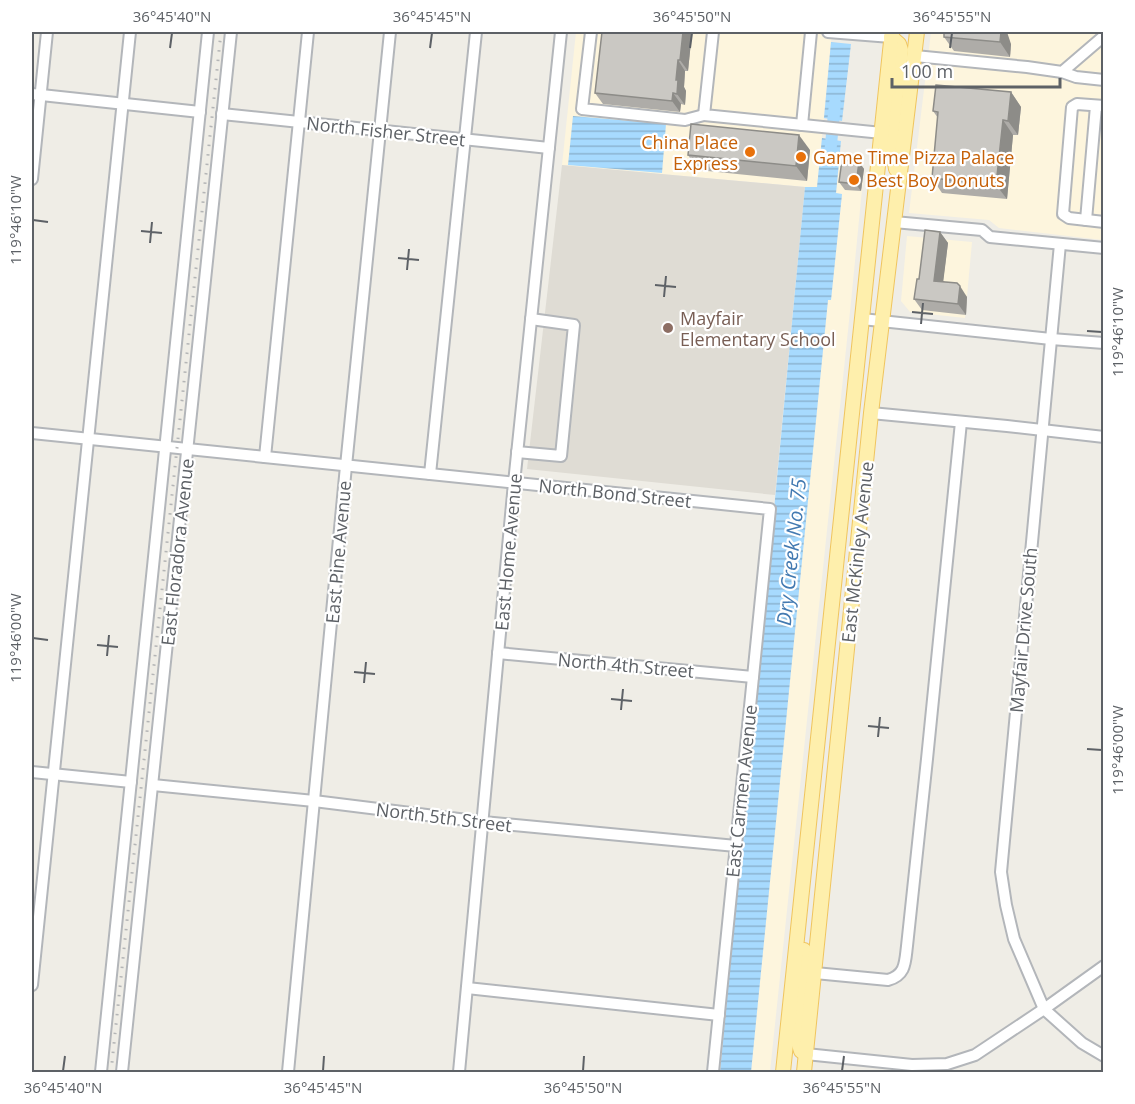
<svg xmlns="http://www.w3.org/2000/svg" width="1135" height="1104" font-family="'Open Sans',sans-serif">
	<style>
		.commercial { fill: #fdf5dd }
		.education { fill: #dfdcd4 }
		.water { fill: url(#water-rules) }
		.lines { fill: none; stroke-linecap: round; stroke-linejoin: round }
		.canal { stroke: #a7dafe; stroke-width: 12 }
		.minor-casing { stroke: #b3b6ba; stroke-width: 14 }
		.major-casing { stroke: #f0c55e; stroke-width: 16 }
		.minor { stroke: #fff; stroke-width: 10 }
		.major { stroke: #feefac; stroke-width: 14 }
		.rail { stroke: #b4b5b6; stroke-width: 3; stroke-dasharray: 1.5 8; stroke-linecap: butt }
		.wall { fill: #aeaca8 }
		.shaded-wall { fill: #8d8c88 }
		.building { fill: #cac8c3; stroke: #8d8c88; stroke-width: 1.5 }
		.ticks { fill: none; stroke: #5d6166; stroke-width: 2 }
		.food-dot { fill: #e8710a; stroke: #fff; stroke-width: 2 }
		.education-dot { fill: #8d6e63; stroke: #fff; stroke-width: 2 }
		.labels { text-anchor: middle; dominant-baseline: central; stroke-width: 4.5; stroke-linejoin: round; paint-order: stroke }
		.street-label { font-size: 18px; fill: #5d6166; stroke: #fff }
		.food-label { font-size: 18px; fill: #c56008; stroke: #fff; text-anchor: start }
		.education-label { font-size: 18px; fill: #785e54; stroke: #fff; text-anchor: start }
		.water-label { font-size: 20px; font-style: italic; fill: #437ab1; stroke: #fff }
		.neatline { fill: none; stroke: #5d6166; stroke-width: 2 }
		.ticks-label { font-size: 15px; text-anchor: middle; fill: #5d6166 }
	</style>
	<defs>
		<pattern id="water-rules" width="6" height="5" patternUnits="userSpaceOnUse" patternTransform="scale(1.5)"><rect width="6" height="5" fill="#a7dafe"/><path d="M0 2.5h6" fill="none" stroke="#8bb4d1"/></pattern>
	</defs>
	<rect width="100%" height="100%" fill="#efede6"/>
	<g class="commercial">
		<path d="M576,32H832L817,188L562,165Z"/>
		<path d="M931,32H1103V240L999,228L989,220L909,213Z"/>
		<path d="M839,166L864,169L851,302L770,1072H751L828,300H831L842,195L836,193Z"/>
		<path d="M907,236L972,242L965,318L910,312L901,301Z"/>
	</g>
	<path class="education" d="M562,165L805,187L775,495L527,469Z"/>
	<g class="water">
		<path d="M831,42L851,44L842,121L824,118Z"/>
		<path d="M573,116L666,124L662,173L568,165Z"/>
		<path d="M822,138L841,141L836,193L842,194L831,300H828L751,1072H720L805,187H817Z"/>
	</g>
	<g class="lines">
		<path class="canal" d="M830,155L835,103"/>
		<defs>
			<g id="minor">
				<path d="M591,32L582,109L685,120L704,115"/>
				<path d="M713,32L704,115L882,133"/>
				<path d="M828,32L891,37"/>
				<path d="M915,56L1027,67L1062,72L1104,36"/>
				<path d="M1062,72L1076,77L1104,80"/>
				<path d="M32,94L200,112"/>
				<path d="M1104,106L1077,104L1072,107L1063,214L1069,218L1104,222"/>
				<path d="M222,114L549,148"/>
				<path d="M802,125L811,32"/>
				<path d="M32,179L47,32"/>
				<path d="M1086,220L1096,106"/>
				<path d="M894,222L982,230L990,237L1104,248"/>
				<path d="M1060,244L1001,872L1006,905L1014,939L1044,1009L1082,1043L1104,1056"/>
				<path d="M862,319L1051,339L1104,343"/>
				<path d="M871,413L1007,426L1104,437"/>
				<path d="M32,433L770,509L713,1072"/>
				<path d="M517,452L561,456L574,325L531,319"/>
				<path d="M265,457L308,32"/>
				<path d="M430,474L476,32"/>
				<path d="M498,653L753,677"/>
				<path d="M32,772L131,782"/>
				<path d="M153,785L314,801L483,822L736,846"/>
				<path d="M815,973L888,980C906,975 905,962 907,946L927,759L961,422"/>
				<path d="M32,985L130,32"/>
				<path d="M467,988L719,1015"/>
				<path d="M806,1054L912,1065L947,1064L975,1055L1044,1009L1104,966"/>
				<path d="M101,1072L208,32"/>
				<path d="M122,1072L231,32"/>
				<path d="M288,1072L346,466L390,32"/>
				<path d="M459,1072L514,483L561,32"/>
			</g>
			<g id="major">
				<path d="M891,37L899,44L901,50L891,139L896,169"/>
				<path d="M804,950L797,1038L801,1051L806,1054"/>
				<path d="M783,1072L892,32"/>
				<path d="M804,1072L871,413L917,32"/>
			</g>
		</defs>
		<use href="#minor" class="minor-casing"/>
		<use href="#major" class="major-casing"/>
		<use href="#minor" class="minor"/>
		<use href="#major" class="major"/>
		<path class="rail" d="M111,1072L221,32"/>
	</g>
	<g class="wall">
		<path d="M602,32H692L688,71H685L684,87L686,91L685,105L681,104L680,112L603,104L595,93Z"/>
		<path d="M944,32L1011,44L1010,57L954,51L944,37Z"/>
		<path d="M1011,92L1021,107L1018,135H1013L1007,199L942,193L932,178L938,118L933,111Z"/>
		<path d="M810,150L807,181L698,170L688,155Z"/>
		<path d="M859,162L864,169L861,191L845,190L839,182Z"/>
		<path d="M940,232L948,243L943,281L967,297L966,315L922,310L914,299L919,279Z"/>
	</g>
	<g class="shaded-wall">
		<path d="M683,32H692L688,71L680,60Z"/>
		<path d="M1001,32H1007L1011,44L1010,57L1000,42Z"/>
		<path d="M678,60L685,71L684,87L686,91L685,105L677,94L676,80Z"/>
		<path d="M1011,92L1021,107L1018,135L1008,121Z"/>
		<path d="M673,93L681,104L680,112L672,101Z"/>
		<path d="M1003,120L1013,135L1007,199L996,185Z"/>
		<path d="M799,135L810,150L807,181L796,166Z"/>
		<path d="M859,162L864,169L861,191L856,184Z"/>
		<path d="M940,232L948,243L942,292L934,281Z"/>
		<path d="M960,286L967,297L966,315L958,304Z"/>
	</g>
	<g class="building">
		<path d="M602,32H683L680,60H678L676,80H678L677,94L673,93L672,101L595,93Z"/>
		<path d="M944,32H1001L1000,42L944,37Z"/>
		<path d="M936,85L1011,92L1008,121L1003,120L996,185L932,178L938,112L933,111Z"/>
		<path d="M691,124L799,135L796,166L688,155Z"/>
		<path d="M842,160L859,162L856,184L839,182Z"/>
		<path d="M925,230L940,232L934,281L957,283L960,286L958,304L914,299L917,279H919Z"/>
	</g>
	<path class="ticks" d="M170,48L172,33M430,48L432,33M690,48L692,33M950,48L952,33M33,220L48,222M141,231L162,233M150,243L152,222M398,258L419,260M407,270L409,249M655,285L676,287M664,297L666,276M912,312L933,314M921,324L923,303M1087,331L1102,332M33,638L48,640M97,645L118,647M107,656L109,635M354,672L375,674M364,683L366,662M611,699L632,701M621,710L623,689M868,726L889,728M878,737L880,717M1087,749L1102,750M63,1071L65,1056M323,1071L324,1056M583,1071L584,1056M842,1071L844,1056"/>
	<g class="food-dot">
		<circle cx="750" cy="152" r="6"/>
		<circle cx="801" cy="157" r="6"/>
		<circle cx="854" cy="180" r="6"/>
	</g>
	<circle class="education-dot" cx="668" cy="328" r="6"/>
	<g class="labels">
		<g class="street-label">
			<text transform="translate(386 131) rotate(6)">North Fisher Street</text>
			<text transform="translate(615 493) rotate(6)">North Bond Street</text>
			<text transform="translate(177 552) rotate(-84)">East Floradora Avenue</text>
			<text transform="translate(338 552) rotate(-85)">East Pine Avenue</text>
			<text transform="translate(508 552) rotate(-85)">East Home Avenue</text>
			<text transform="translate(857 552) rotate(-84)">East McKinley Avenue</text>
			<text transform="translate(1023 630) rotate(-85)">Mayfair Drive South</text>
			<text transform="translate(626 665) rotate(5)">North 4th Street</text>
			<text transform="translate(741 791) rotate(-84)">East Carmen Avenue</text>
			<text transform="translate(444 817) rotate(7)">North 5th Street</text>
		</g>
		<g class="food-label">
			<text x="738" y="142" text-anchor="end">China Place<tspan x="738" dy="21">Express</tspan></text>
			<text x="813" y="157">Game Time Pizza Palace</text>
			<text x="866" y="180">Best Boy Donuts</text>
		</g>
		<g class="education-label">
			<text x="680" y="318">Mayfair<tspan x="680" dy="21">Elementary School</tspan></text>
		</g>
		<g class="water-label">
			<text transform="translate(791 552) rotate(-84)">Dry Creek No. 75</text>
		</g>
	</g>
	<rect width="1135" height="1104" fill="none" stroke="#ffffff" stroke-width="66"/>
	<path d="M892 78v9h168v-9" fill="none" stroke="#5d6166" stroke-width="3"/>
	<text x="901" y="78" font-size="18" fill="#5d6166" stroke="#ffffff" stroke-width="4.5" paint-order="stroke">100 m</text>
	<rect x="33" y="33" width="1069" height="1038" class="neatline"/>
	<g class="ticks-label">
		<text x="172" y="22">36°45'40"N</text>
		<text x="432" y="22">36°45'45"N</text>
		<text x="692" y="22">36°45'50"N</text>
		<text x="952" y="22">36°45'55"N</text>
		<text transform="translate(16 220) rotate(-90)" y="5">119°46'10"W</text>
		<text transform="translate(1118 332) rotate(-90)" y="5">119°46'10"W</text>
		<text transform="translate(16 638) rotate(-90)" y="5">119°46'00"W</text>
		<text transform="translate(1118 750) rotate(-90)" y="5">119°46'00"W</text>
		<text x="63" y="1093">36°45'40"N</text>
		<text x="323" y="1093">36°45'45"N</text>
		<text x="583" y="1093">36°45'50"N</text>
		<text x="842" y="1093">36°45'55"N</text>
	</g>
</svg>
